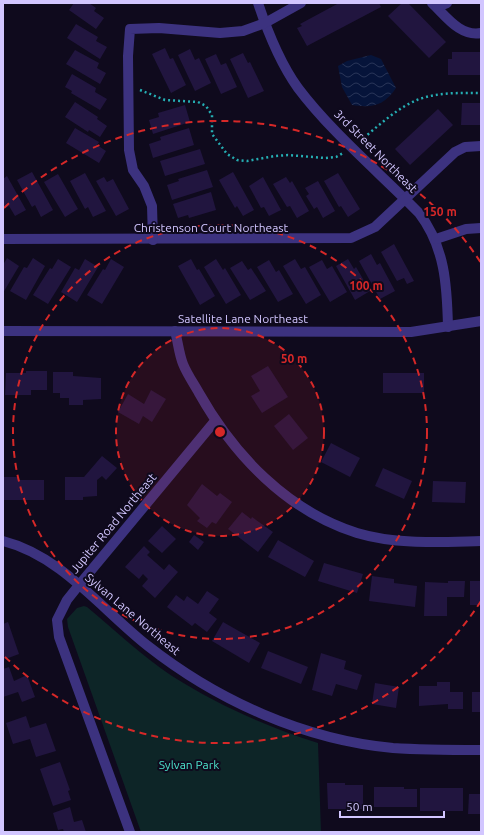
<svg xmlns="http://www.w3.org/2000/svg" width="484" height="835" font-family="Ubuntu,sans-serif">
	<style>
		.green { fill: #0d2527 }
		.water { fill: url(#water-waves) }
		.building { fill: #21153f }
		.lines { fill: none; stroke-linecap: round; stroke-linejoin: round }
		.path { stroke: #25aeb3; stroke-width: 2.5; stroke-dasharray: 2 3; stroke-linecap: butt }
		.street { stroke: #3c327f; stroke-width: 10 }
		.ring { fill: none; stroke: #d62828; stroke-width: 2; stroke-dasharray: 7 5 }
		.labels { text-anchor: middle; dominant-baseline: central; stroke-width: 4; stroke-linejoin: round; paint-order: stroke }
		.street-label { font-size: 12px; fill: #d2c6ff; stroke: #0f0a1d }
		.park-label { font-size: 12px; fill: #4ce5cd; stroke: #0f0a1d }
		.centre { fill: #d62828; stroke: #0f0a1d; stroke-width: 2 }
		.ring-label { font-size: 12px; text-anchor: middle; font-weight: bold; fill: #d62828; stroke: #0f0a1d; stroke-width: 4; stroke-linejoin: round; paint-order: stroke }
	</style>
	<defs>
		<pattern id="water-waves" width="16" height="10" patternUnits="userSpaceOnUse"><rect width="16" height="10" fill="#06143a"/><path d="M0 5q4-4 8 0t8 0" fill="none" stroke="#293558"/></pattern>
	</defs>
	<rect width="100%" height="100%" fill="#0f0a1d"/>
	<path class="green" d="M84,606L87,607C115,630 142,656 172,676C218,705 267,727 318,743L321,832H141L68,627L67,619L77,608Z"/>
	<path class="water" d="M371,55L381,59L396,88C384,106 372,108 352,105L342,87L338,66L347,61Z"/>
	<g class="building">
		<path d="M74,3H89L96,8L94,11L104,18L96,29L69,10Z"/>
		<path d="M339,3H379L381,7L307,46L297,28L302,26L300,24Z"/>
		<path d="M402,3H408L446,42L429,58L388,16Z"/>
		<path d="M76,24L98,37L96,41L107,47L100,59L67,38Z"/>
		<path d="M165,48L170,59L173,58L186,85L171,93L152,54Z"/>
		<path d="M190,49L195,60L199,58L211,83L195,91L178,55Z"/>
		<path d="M75,50L99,63L97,68L106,73L100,84L66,64Z"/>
		<path d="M452,52H481V75H448V59H452Z"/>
		<path d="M243,53L248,63L250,62L264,91L248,98L230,59Z"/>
		<path d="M216,54L221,65L226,63L237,87L221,94L205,59Z"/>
		<path d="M72,74L96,88L95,92L107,99L100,110L71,93L72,91L65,87Z"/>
		<path d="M75,102L98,117L97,119L107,126L100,137L89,130L88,132L65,117Z"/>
		<path d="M462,103H481V125H461Z"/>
		<path d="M185,105L190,122L153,134L149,120L159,117L158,113Z"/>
		<path d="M438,109L453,125L410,165L395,149Z"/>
		<path d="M75,128L99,142L97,145L106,151L99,163L66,143Z"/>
		<path d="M189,128L194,145L153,158L149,144L161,140L160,137Z"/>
		<path d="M200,149L205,164L165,176L160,161Z"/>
		<path d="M207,170L213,187L172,200L167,185L179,181L178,179Z"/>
		<path d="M32,172L53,210L41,217L35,205L32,207L17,180Z"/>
		<path d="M233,172L254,210L243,216L237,206L235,208L219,180Z"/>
		<path d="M85,173L106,211L93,217L88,207L85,209L70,181Z"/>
		<path d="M338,173L360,209L348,217L341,206L339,207L324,181Z"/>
		<path d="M58,174L78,209L65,217L44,182Z"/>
		<path d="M7,176L26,210L15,216L9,206L5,208L3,204V179Z"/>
		<path d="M104,177L107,182L113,179L129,209L116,216L96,181Z"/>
		<path d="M263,177L281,210L269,216L264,207L261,208L249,186Z"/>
		<path d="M286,177L290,183L292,181L309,211L297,218L290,206L287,207L273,184Z"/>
		<path d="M318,181L335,211L323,218L317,207L314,209L306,196L309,194L305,188Z"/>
		<path d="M211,192L216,210L189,218L188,215L178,218L173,204Z"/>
		<path d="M394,244L414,281L407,284L404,278L397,281L381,252Z"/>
		<path d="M371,254L377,265L380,263L395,291L380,299L359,261Z"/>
		<path d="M7,258L19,266L3,293V265Z"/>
		<path d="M33,258L45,266L26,300L10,291L24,267L27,268Z"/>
		<path d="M58,259L71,267L48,304L33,295L50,268L52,269Z"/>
		<path d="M85,259L98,267L77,302L61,292L75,268L79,270Z"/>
		<path d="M111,259L124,267L102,304L87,295L103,269L105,270Z"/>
		<path d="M191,259L197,270L199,269L215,296L200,305L178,266Z"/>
		<path d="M216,259L223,270L225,268L241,295L226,304L204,267Z"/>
		<path d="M295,259L301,269L305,267L321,295L306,304L283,266Z"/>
		<path d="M348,259L354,269L356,267L370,291L355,300L336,266Z"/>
		<path d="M269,260L276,272L279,270L293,294L278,302L257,267Z"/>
		<path d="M322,260L327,269L332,266L347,292L330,302L309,267Z"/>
		<path d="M242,261L248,270L251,268L266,291L250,300L230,268Z"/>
		<path d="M268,366L288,397L262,413L251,396L260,391L251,376Z"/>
		<path d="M26,371H47V390H31V395H5L6,373H26Z"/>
		<path d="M53,372H73V376L101,378V399L83,400V405H69V398H60V393H53Z"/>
		<rect x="383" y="373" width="41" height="20"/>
		<path d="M151,390L166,399L152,422L143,416L139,424L118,412L128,394L144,404Z"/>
		<path d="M289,414L308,438L293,450L274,426Z"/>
		<path d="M331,443L360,458L350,477L321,462Z"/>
		<path d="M102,456L117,468L106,480L102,476L97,480V496L83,497V500H65V477H84Z"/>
		<path d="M383,468L412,481L404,499L375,486Z"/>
		<path d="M3,477H18V480H44V500H3Z"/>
		<path d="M433,481L466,482L465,503L432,502Z"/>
		<path d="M202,484L217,496L220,493L232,502L216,524L212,522L207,528L197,521L200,518L187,505Z"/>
		<path d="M242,512L251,519L252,517L273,532L258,552L228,529Z"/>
		<path d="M162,526L176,539L162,553L148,541Z"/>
		<path d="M194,535L204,542L198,550L189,542Z"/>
		<path d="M278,540L314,561L305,577L268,557Z"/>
		<path d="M144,546L150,552L147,555L164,570L169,564L178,572L155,598L142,586L148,579L143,574L139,579L125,567Z"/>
		<path d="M324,563L363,574L357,593L318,581Z"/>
		<path d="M372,576L394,579V583L417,586L415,607L369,601Z"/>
		<path d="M448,581H465L464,597H447V616H424L425,582L448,583Z"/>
		<rect x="470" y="581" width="11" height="24"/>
		<path d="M207,591L219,599L209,613L217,619L207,632L195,623L192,626L167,607L176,595L184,601L187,596L198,604Z"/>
		<path d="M8,622L19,654L3,660V624Z"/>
		<path d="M223,622L260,643L249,663L212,641Z"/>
		<path d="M268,651L308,667L301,684L261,668Z"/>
		<path d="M321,653L346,661L344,669L362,675L357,690L336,684L332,696L312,690Z"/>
		<path d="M9,667L14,681L27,675L35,697L22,702L18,692L3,697V669Z"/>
		<path d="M437,682H450V692H463V709H448V704L419,706V686H437Z"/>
		<path d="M375,683L399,687L396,708L372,704Z"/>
		<rect x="472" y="692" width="9" height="20"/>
		<path d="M26,716L30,728L46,723L56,751L36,757L30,739L13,744L6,723Z"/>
		<path d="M60,762L70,790L68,791L71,800L53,806L40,769Z"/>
		<path d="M327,783H345V785H363V809H328Z"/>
		<path d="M374,787H404V789H417V807H374Z"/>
		<rect x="420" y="788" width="43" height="23"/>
		<path d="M469,794H481V814H468Z"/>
		<path d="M70,807L74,822L82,820L86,832H64L63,829L58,830L53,813Z"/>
	</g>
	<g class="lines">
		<g class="path">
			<path d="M140,90L165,100L198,102L206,106L212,115V134L227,154L237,160L247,161L275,156L288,155L325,158L336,157L343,153"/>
			<path d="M360,141C377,127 397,108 417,100C437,92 460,93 481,93"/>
		</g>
		<g class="street">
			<path d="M258,3C268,33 280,63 298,88C331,132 381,174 419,213C445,247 447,285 448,327"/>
			<path d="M432,3C446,16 460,37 481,33"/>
			<path d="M437,7L447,3"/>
			<path d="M3,239L351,238L375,227L455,152L465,147L481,146"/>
			<path d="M436,239L466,229L481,228"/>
			<path d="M153,240L152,206L144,186L133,170L129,150L128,56L130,29L159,28L220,33L243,31L265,23L301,3"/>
			<path d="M3,331L411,332L481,321"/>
			<path d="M175,331C178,342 179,354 183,364C187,374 194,384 199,393C234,455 287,511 357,533C397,545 440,542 481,541"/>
			<path d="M3,541C62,556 102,610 148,646C218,701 305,740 393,748C423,750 452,750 481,750"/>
			<path d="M130,832L59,637L57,620L67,600L79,585L215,421"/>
		</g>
	</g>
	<circle cx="220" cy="432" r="104" fill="#d62828" fill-opacity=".12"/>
	<g class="ring">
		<circle cx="220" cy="432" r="104"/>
		<circle cx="220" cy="432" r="207"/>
		<path d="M481 601A311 311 0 0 1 4 656M4 208A311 311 0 0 1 481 263"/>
	</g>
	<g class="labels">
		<g class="street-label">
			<text transform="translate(376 151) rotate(45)">3rd Street Northeast</text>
			<text x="211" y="227">Christenson Court Northeast</text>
			<text x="243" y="318">Satellite Lane Northeast</text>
			<text transform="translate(113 523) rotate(-50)">Jupiter Road Northeast</text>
			<text transform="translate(133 614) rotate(40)">Sylvan Lane Northeast</text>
		</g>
		<g class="park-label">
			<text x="189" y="764">Sylvan Park</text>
		</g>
	</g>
	<circle cx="220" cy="432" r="6" class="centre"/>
	<g class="ring-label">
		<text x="440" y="216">150 m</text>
		<text x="366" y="290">100 m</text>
		<text x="294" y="363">50 m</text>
	</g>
	<rect width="484" height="835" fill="none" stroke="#d2c6ff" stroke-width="8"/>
	<path d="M340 811v6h104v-6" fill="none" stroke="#d2c6ff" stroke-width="2"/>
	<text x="346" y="811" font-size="12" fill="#d2c6ff" stroke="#0f0a1d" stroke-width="3" paint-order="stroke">50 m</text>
</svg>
